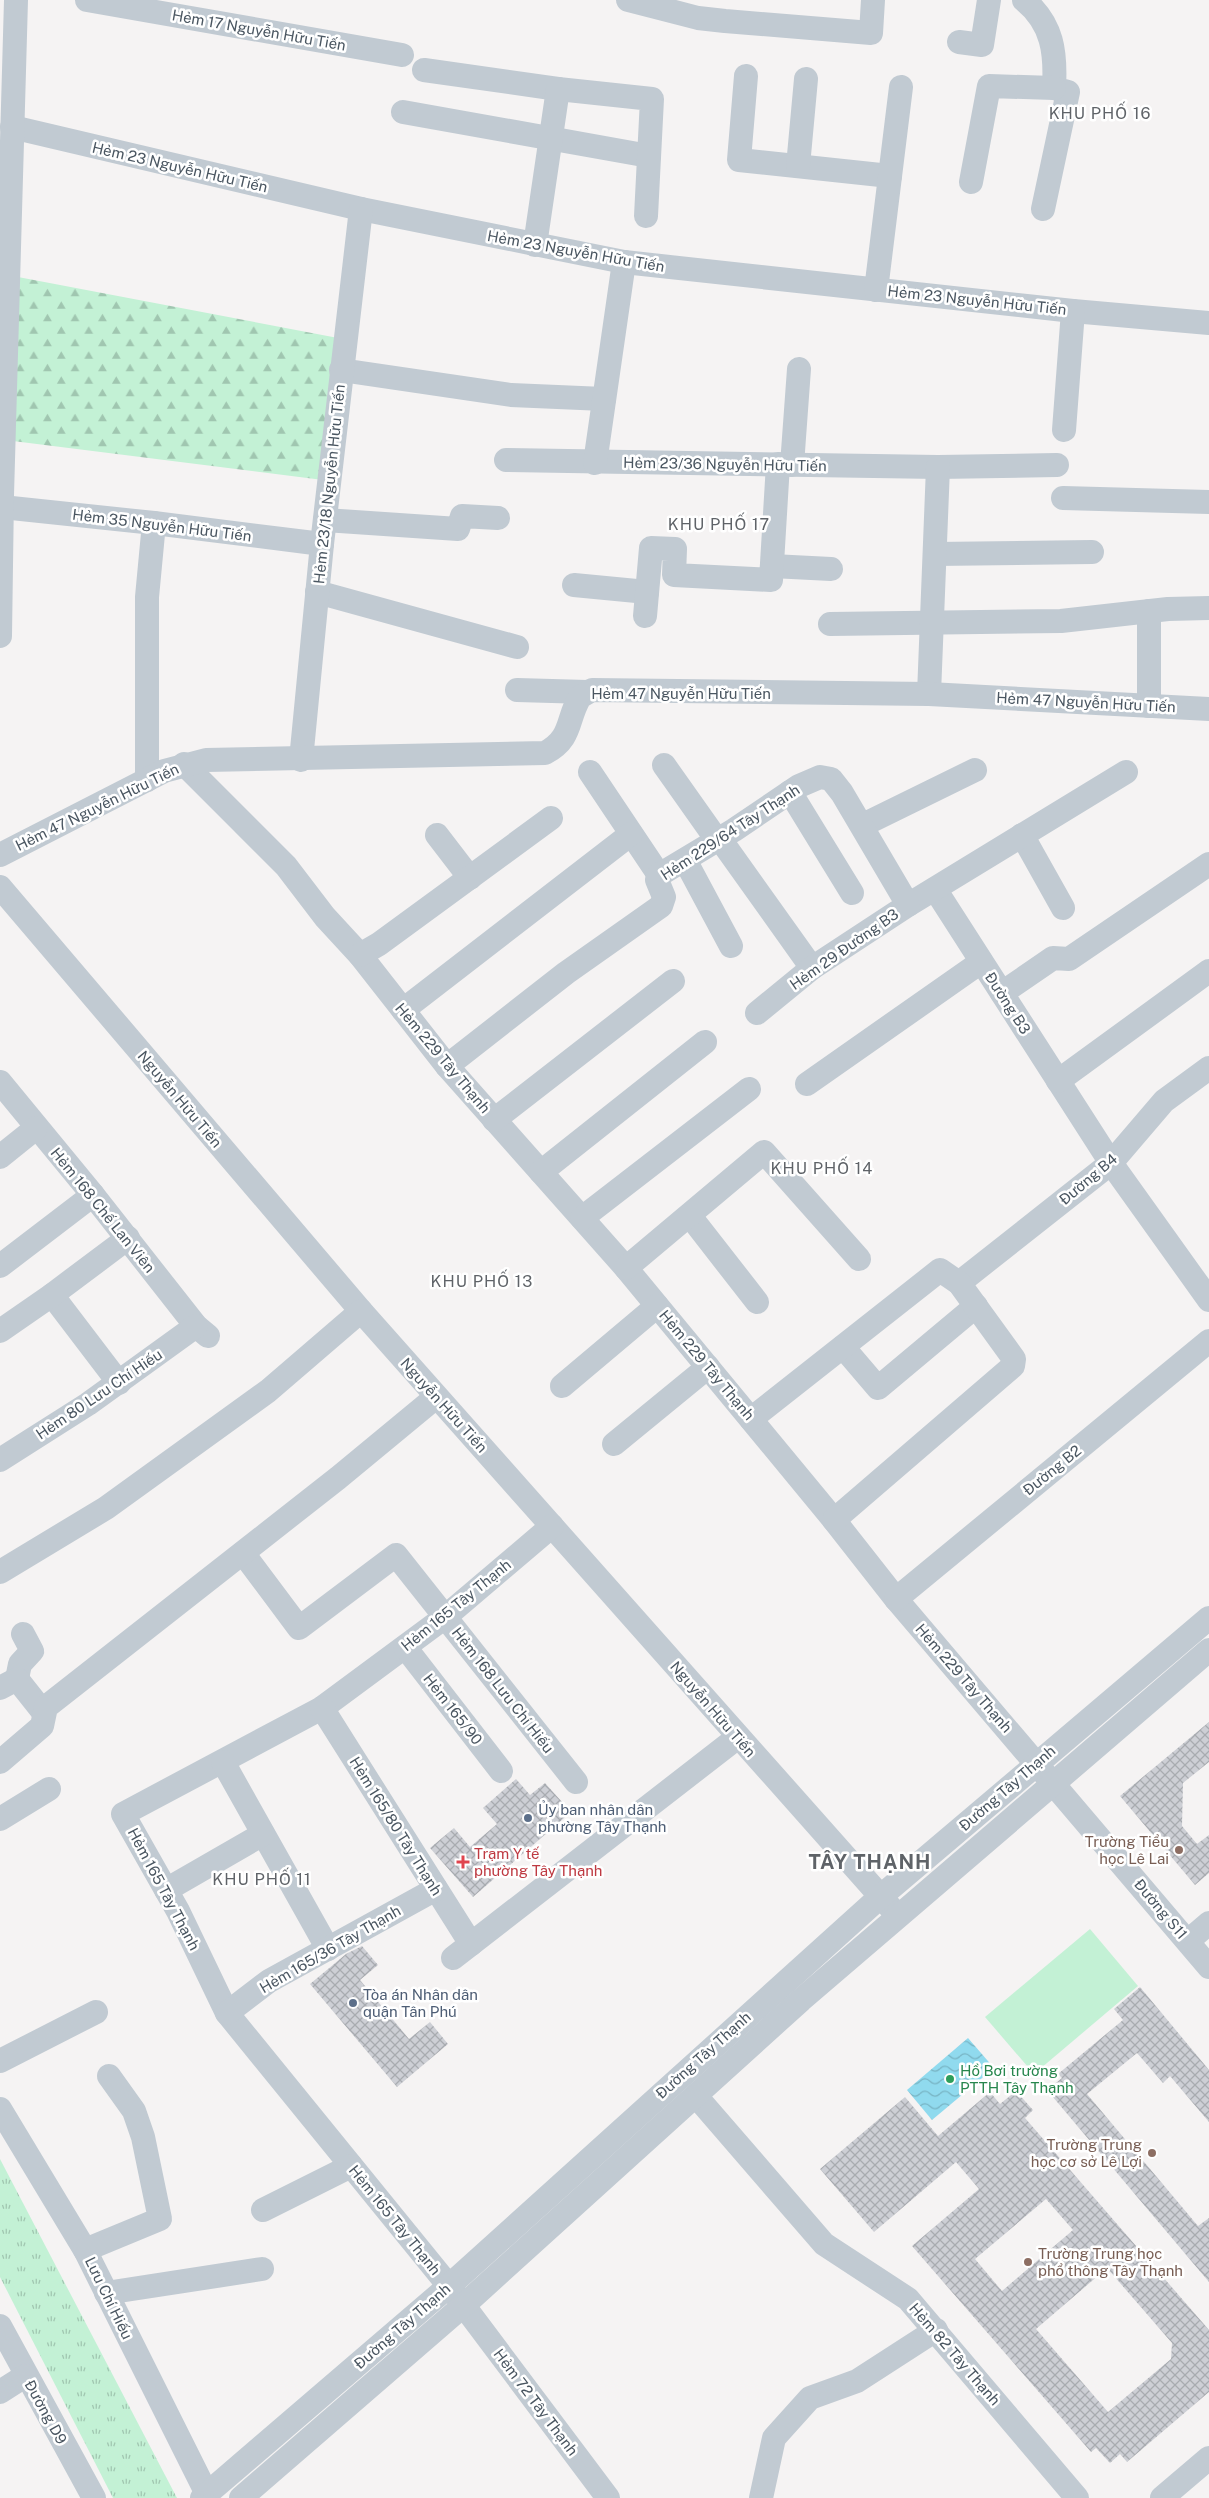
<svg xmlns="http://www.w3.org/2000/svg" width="1209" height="2498" font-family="'Public Sans',sans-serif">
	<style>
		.forest { fill: url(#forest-firs) }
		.park { fill: url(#park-tufts) }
		.pitch { fill: #c3f1d5 }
		.water { fill: url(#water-waves) }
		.building { fill: url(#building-cross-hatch); fill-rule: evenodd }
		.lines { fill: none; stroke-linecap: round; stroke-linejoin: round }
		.minor { stroke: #c1cad2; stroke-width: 24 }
		.service-dot { fill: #5c6f8a; stroke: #fff; stroke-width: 2 }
		.education-dot { fill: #8d6e63; stroke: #fff; stroke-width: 2 }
		.health-dot { fill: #e0444e; stroke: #fff; stroke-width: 2 }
		.leisure-dot { fill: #2e9e5b; stroke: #fff; stroke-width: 2 }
		.labels { text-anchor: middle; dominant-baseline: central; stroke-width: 5; stroke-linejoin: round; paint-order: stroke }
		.street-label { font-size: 15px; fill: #4a5661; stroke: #fff }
		.service-label { font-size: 15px; fill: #4e5e75; stroke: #fff; text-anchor: start }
		.education-label { font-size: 15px; fill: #785e54; stroke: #fff; text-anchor: end }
		.health-label { font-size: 15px; fill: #be3a42; stroke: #fff; text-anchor: start }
		.leisure-label { font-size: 15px; fill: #27864d; stroke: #fff; text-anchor: start }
		.neighbourhood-label { font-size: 16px; letter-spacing: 1px; fill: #5f6368; stroke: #fff }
		.district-label { font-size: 20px; font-weight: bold; letter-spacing: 1px; fill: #5f6368; stroke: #fff }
	</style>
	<defs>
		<pattern id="forest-firs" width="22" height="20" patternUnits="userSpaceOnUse" patternTransform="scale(1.25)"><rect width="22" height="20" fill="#c3f1d5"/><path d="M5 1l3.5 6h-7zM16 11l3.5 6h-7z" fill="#a0c6b0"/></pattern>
		<pattern id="park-tufts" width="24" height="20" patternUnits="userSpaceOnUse" patternTransform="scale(1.25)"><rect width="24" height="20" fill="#c3f1d5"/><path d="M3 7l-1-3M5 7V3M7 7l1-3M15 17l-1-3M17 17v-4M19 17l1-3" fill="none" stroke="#a0c6b0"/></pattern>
		<pattern id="water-waves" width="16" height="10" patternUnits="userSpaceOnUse" patternTransform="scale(1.25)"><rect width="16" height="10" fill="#90daee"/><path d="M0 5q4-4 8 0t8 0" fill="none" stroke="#78b4c4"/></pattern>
		<pattern id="building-cross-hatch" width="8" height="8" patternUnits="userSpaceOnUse" patternTransform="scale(1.25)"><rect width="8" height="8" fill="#cdcfd5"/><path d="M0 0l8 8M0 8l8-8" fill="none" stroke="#a8abb0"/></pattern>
	</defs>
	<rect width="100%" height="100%" fill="#f5f3f3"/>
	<path class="forest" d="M18,277L338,338L323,480L13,441Z"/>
	<path class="park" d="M0,2159L177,2498H113L0,2277Z"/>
	<path class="pitch" d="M1090,1929L1138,1986L1034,2074L985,2017Z"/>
	<path class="water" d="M968,2038L994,2068L932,2120L907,2090Z"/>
	<g class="building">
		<path d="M1209,1722V1762L1183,1783L1182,1826L1197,1844L1209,1835V1873L1195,1885L1120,1796Z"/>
		<path d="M516,1779L530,1795L545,1783L571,1812L473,1897L430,1848L454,1828L470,1847L497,1824L483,1808Z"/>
		<path d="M362,1946L378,1965L360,1980L409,2039L430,2022L448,2044L397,2087L310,1984L346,1954Z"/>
		<path d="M1140,1987L1209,2070V2122L1170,2076L1163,2083L1137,2053L1087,2094L1198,2226L1209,2218V2282L1047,2090L1062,2078L1058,2074L1123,2020L1114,2009Z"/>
		<path d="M1016,2091L1033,2110L1025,2118L1209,2330V2392L1127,2462L1120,2454L1110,2463L1096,2448L1091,2452L912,2246L979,2189L956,2162L874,2232L820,2169L905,2097L938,2136L990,2092L1000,2104ZM1046,2199L1073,2230L1002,2291L975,2259ZM1107,2268L1172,2343L1171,2359L1108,2412L1036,2329Z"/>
	</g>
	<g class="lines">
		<g class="minor">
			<path d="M87,0L402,55"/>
			<path d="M628,0L698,18L725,21L871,33L873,0"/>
			<path d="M1024,0C1053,24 1056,53 1054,88L1068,92L1043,209"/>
			<path d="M959,42L982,45L989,0"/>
			<path d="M424,70L558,89"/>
			<path d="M746,76L739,160L890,176"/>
			<path d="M403,112L649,156"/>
			<path d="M12,127L361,209L624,262L1073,311L1209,323"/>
			<path d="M798,166L806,79"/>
			<path d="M971,182L989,86L1054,88"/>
			<path d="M535,245L558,89L652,99L646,216"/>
			<path d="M876,290L901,87"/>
			<path d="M341,370L511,395L604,399"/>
			<path d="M1064,430L1073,311"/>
			<path d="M506,460L938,467L1057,465"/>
			<path d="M595,463L624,262"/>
			<path d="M792,465L799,369"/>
			<path d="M1063,498L1209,502"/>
			<path d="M2,507L154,523L322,544"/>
			<path d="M325,520L458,529L462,516L498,518"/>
			<path d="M935,554L1092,552"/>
			<path d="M772,566L831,569"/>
			<path d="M574,585L647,592"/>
			<path d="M317,592L517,647"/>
			<path d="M645,616L651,548L675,549L674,575L771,580L778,464"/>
			<path d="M830,624L1061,621L1168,609L1209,608"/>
			<path d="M0,636L2,495L16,0"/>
			<path d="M517,690L587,692"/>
			<path d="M929,694L938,467"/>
			<path d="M1149,706V611"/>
			<path d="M301,760L322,544L361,209"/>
			<path d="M184,764L286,866L325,917L360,955L447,1066L626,1268L834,1520L896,1599L1209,1967"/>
			<path d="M664,765L717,840"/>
			<path d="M590,772L659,875"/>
			<path d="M147,780V597L154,523"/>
			<path d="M790,792L852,893"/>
			<path d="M860,822L867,823L975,770"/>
			<path d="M437,835L470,878"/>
			<path d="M1022,835L1063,908"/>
			<path d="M720,839L812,968"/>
			<path d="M0,855L164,771L206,760L545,753C573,738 566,720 580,697L592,690L929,694L1209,709"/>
			<path d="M685,860L731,946"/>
			<path d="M0,887L361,1311L898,1916"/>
			<path d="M935,889L1111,1163L1209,1300"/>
			<path d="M360,955L379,944L551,818"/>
			<path d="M1002,993L1053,958L1069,959L1209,864"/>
			<path d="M403,1010L631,834"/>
			<path d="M757,1013L812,968L908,905L1126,772"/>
			<path d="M447,1066L566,973L661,906L664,897L657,880L659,875L734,830L799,786L820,777L831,779L842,793L908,905"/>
			<path d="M1058,1081L1209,971"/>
			<path d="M0,1082L93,1195L196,1326L208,1336"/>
			<path d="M807,1084L981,962"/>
			<path d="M494,1120L673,981"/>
			<path d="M0,1157L36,1128"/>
			<path d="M541,1172L705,1042"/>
			<path d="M690,1216L757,1302"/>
			<path d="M582,1218L749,1089"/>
			<path d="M0,1266L93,1195"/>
			<path d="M626,1268L764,1152L859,1259"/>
			<path d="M959,1283L1111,1163L1164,1101L1209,1068"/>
			<path d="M52,1295L119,1383"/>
			<path d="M0,1331L52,1295L128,1238"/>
			<path d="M843,1347L878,1388L976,1306"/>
			<path d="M562,1386L657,1306"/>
			<path d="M751,1419L940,1270L959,1283L1014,1359L1013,1366L834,1520"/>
			<path d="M614,1444L708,1367"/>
			<path d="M0,1460L88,1404L196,1326"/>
			<path d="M552,1526L445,1617L322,1708L123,1814L178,1911L227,2013L449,2286L608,2498"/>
			<path d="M243,1553L299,1628L396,1555L576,1782"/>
			<path d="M0,1572L106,1508L268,1391L361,1311"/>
			<path d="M896,1599L1209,1341"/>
			<path d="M405,1647L501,1771"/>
			<path d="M17,1679L20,1664L32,1651L23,1634"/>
			<path d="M0,1688L17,1679L44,1713"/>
			<path d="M322,1708L471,1944"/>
			<path d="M0,1762L42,1726L46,1707L338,1478L436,1397"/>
			<path d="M223,1762L328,1949"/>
			<path d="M0,1819L49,1789"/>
			<path d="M166,1890L263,1834"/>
			<path d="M1188,1941L1209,1923"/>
			<path d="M453,1958L738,1737"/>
			<path d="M227,2013L269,1981L436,1889"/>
			<path d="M0,2061L96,2012"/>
			<path d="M696,2096L824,2244L908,2299L1077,2498"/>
			<path d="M0,2109L85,2250L207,2494"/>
			<path d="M263,2210L351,2166"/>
			<path d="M85,2250L160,2219L143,2137L134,2111L109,2076"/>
			<path d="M106,2293L262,2269"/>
			<path d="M0,2326L94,2498"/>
			<path d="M0,2392L25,2376"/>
			<path d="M202,2498L449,2286L880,1897L1209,1618"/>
			<path d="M241,2498L464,2305L801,2000L1209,1650"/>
			<path d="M761,2498L774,2438L810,2398L857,2381L936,2330"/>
			<path d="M1162,2498L1209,2458"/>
		</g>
	</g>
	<g class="service-dot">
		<circle cx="528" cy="1818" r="5"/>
		<circle cx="353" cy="2003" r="5"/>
	</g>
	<g class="education-dot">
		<circle cx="1179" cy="1850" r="5"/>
		<circle cx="1152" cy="2153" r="5"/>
		<circle cx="1028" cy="2262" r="5"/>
	</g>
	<path class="health-dot" d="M460.5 1854.5h5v5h5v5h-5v5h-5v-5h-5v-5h5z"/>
	<circle class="leisure-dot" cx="950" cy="2079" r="5"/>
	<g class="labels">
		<g class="street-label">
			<text transform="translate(259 30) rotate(10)">Hẻm 17 Nguyễn Hữu Tiến</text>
			<text transform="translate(180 167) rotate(13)">Hẻm 23 Nguyễn Hữu Tiến</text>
			<text transform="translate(576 251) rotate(10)">Hẻm 23 Nguyễn Hữu Tiến</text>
			<text transform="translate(977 300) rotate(6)">Hẻm 23 Nguyễn Hữu Tiến</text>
			<text transform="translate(725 464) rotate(1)">Hẻm 23/36 Nguyễn Hữu Tiến</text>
			<text transform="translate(329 484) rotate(-84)">Hẻm 23/18 Nguyễn Hữu Tiến</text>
			<text transform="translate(162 525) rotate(7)">Hẻm 35 Nguyễn Hữu Tiến</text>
			<text x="681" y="693">Hẻm 47 Nguyễn Hữu Tiến</text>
			<text transform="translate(1086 702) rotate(3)">Hẻm 47 Nguyễn Hữu Tiến</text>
			<text transform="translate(97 807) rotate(-26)">Hẻm 47 Nguyễn Hữu Tiến</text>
			<text transform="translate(730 832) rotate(-33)">Hẻm 229/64 Tây Thạnh</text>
			<text transform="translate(844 949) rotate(-35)">Hẻm 29 Đường B3</text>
			<text transform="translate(1008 1003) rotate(57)">Đường B3</text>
			<text transform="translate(443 1058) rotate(50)">Hẻm 229 Tây Thạnh</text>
			<text transform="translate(180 1099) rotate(50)">Nguyễn Hữu Tiến</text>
			<text transform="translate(1088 1179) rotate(-40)">Đường B4</text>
			<text transform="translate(103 1210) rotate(51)">Hẻm 168 Chế Lan Viên</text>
			<text transform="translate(707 1365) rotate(50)">Hẻm 229 Tây Thạnh</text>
			<text transform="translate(99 1394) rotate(-34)">Hẻm 80 Lưu Chí Hiếu</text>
			<text transform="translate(444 1405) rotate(48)">Nguyễn Hữu Tiến</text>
			<text transform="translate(1052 1470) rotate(-39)">Đường B2</text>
			<text transform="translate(456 1605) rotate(-39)">Hẻm 165 Tây Thạnh</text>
			<text transform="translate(964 1678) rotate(49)">Hẻm 229 Tây Thạnh</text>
			<text transform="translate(503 1690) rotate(52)">Hẻm 168 Lưu Chí Hiếu</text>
			<text transform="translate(453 1709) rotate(52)">Hẻm 165/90</text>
			<text transform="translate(713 1709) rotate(49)">Nguyễn Hữu Tiến</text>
			<text transform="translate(1007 1788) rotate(-41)">Đường Tây Thạnh</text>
			<text transform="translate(396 1826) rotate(58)">Hẻm 165/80 Tây Thạnh</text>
			<text transform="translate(164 1889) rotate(62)">Hẻm 165 Tây Thạnh</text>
			<text transform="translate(1161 1909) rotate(50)">Đường S11</text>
			<text transform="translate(330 1949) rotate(-30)">Hẻm 165/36 Tây Thạnh</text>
			<text transform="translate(703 2055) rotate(-42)">Đường Tây Thạnh</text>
			<text transform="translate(395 2220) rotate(51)">Hẻm 165 Tây Thạnh</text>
			<text transform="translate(109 2298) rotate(64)">Lưu Chí Hiếu</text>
			<text transform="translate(402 2326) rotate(-41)">Đường Tây Thạnh</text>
			<text transform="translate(955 2354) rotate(49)">Hẻm 82 Tây Thạnh</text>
			<text transform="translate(536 2402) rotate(53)">Hẻm 72 Tây Thạnh</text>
			<text transform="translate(46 2412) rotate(61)">Đường D9</text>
		</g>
		<g class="service-label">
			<text x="538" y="1809">Ủy ban nhân dân<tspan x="538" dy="17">phường Tây Thạnh</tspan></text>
			<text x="363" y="1994">Tòa án Nhân dân<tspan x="363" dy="17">quận Tân Phú</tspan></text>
		</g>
		<g class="education-label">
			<text x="1169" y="1841">Trường Tiểu<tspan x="1169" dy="17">học Lê Lai</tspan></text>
			<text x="1142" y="2144">Trường Trung<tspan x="1142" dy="17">học cơ sở Lê Lợi</tspan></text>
			<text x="1038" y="2253" text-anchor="start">Trường Trung học<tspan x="1038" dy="17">phổ thông Tây Thạnh</tspan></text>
		</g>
		<g class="health-label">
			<text x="474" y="1853">Trạm Y tế<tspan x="474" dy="17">phường Tây Thạnh</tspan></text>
		</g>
		<g class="leisure-label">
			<text x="960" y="2070">Hồ Bơi trường<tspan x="960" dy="17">PTTH Tây Thạnh</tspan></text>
		</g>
		<g class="neighbourhood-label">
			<text x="1100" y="113">KHU PHỐ 16</text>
			<text x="719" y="524">KHU PHỐ 17</text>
			<text x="822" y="1168">KHU PHỐ 14</text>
			<text x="482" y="1281">KHU PHỐ 13</text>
			<text x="262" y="1879">KHU PHỐ 11</text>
		</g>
		<g class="district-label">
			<text x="870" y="1862">TÂY THẠNH</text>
		</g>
	</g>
</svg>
